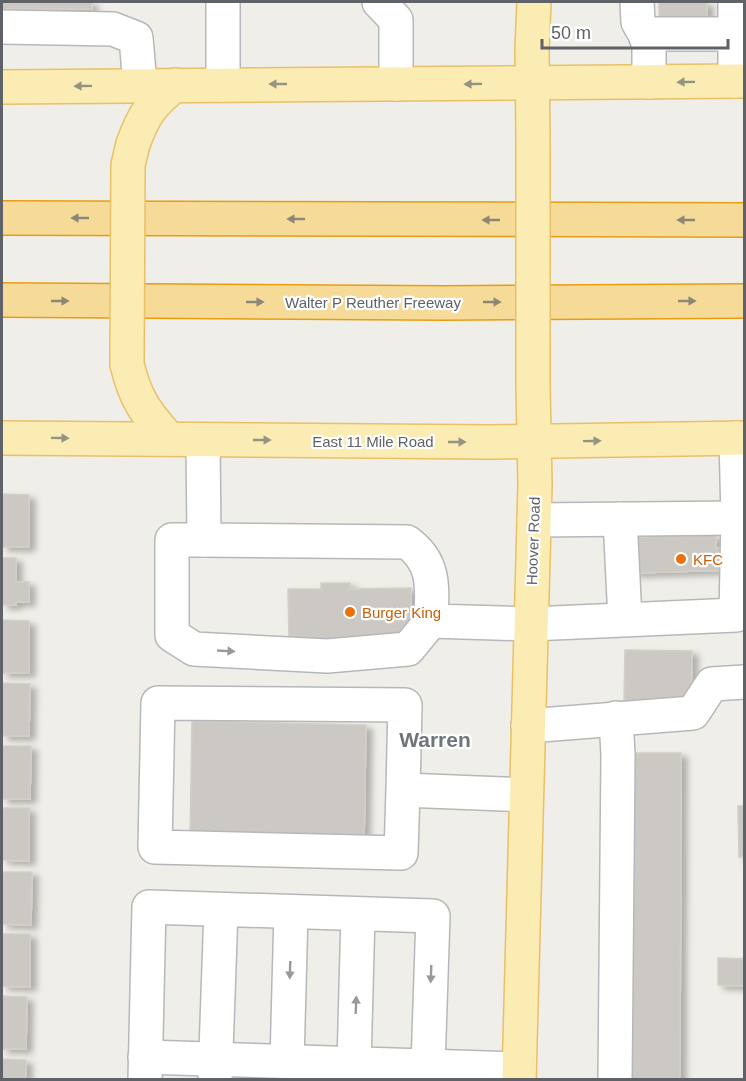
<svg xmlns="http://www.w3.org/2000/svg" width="746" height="1081" font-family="Arial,sans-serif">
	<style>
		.building { fill: #ccc9c4; stroke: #d4cfc6; stroke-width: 1.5; filter: url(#shadow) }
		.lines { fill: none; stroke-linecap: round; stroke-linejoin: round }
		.minor-casing { stroke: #b5b8bb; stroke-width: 36 }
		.major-casing { stroke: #e8c068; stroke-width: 36 }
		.highway-casing { stroke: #e89d10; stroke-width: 36 }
		.minor { stroke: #fff; stroke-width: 33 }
		.major { stroke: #faecb3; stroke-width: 33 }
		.highway { stroke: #f6db98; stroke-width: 33 }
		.major-bridge-casing { stroke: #e8c068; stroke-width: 36; stroke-linecap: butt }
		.major-bridge { stroke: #faecb3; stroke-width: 33 }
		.oneway { fill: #959382 }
		.oneway2 { fill: #8c8776 }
		.oneway3 { fill: #979a9c }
		.food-dot { fill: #e8710a; stroke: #fff; stroke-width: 2 }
		.labels { text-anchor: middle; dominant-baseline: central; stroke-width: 4.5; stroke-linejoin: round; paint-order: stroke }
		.street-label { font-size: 15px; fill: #5f6367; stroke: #fff }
		.food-label { font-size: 15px; fill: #c56008; stroke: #fff; text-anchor: start }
		.district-label { font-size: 21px; font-weight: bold; fill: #707579; stroke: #fff }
	</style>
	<defs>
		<filter id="shadow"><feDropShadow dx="6" dy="4" stdDeviation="3" flood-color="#0004"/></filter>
	</defs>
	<rect width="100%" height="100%" fill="#f0eee8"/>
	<g class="building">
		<rect x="2" y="2" width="90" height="7"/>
		<rect x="659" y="2" width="48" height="29"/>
		<path d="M2,494L29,495V547H2Z"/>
		<path d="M683,530V536L716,535V548H728L729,570L633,573L632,537H648V531Z"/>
		<path d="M2,558H16V582H29V602H16V605H2Z"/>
		<path d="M321,583H350V589L411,588V634L335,642V638L309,639L289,643L288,589H321Z"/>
		<path d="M2,620L29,621V673H2Z"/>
		<path d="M625,650L692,651L691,703L624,702Z"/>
		<path d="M2,683L30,684L29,736H2Z"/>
		<path d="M192,721L366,725L364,842L190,839Z"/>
		<path d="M2,746H31L30,799H2Z"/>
		<path d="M630,753H681L680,1080H629Z"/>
		<path d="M738,806H744V857H739Z"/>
		<path d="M2,808H29V861L2,860Z"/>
		<path d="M2,872H32L31,925L2,924Z"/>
		<path d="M2,934H30V987L2,986Z"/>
		<path d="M718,958L744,959V986L718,985Z"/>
		<path d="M2,996L27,997L26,1049H2Z"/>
		<path d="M2,1059L26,1060V1080H2Z"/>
	</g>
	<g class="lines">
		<defs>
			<g id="minor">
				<path d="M223,2V85"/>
				<path d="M379,2L396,20V84"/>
				<path d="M637,2L638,22L645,34H735V81"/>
				<path d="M735,2V34"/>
				<path d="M2,27L113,29L136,38L140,85"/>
				<path d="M645,34L649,46V82"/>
				<path d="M203,440L204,540L407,542C436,563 432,588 431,621L531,624L736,615L738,518L736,438"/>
				<path d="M620,519L625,619"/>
				<path d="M534,520L738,518"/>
				<path d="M204,540H172V635L194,649L327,656L408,649L431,621"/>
				<path d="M528,726L693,713L712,684L744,682"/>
				<path d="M403,790L405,705L158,703L155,847L401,853L403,790L526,795"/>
				<path d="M145,1057L519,1069"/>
				<path d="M287,1062L291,912"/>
				<path d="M354,1064L358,914"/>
				<path d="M145,1080L149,907L433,916L428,1066"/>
				<path d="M215,1080L221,910"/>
				<path d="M615,1080L618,755L616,718"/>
			</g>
			<g id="major">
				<path d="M2,87L744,81"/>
				<path d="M533,138L532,49L534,2"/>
				<path d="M133,144C144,114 151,104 175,85"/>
				<path d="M127,364C135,399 146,413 169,439"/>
				<path d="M2,438L488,442L744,438"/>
				<path d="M519,1080L535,484L533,386"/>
			</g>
			<g id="highway">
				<path d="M2,218L744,220"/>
				<path d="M2,300L444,303L744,301"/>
			</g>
		</defs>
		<use href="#minor" class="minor-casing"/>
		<use href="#major" class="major-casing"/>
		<use href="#highway" class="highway-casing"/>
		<use href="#minor" class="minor"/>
		<use href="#major" class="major"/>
		<use href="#highway" class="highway"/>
		<defs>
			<g id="major-bridge">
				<path d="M127,364L128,165L133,144"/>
				<path d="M533,386V138"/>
			</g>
		</defs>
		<use href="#major-bridge" class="major-bridge-casing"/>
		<use href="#major-bridge" class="major-bridge"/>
	</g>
	<defs><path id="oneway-solid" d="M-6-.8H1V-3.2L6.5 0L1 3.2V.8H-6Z" transform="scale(1.5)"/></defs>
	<g class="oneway">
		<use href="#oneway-solid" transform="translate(686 82) rotate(179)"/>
		<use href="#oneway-solid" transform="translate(278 84) rotate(180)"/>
		<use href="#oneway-solid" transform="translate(473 84) rotate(179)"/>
		<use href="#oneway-solid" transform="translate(83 86) rotate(179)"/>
		<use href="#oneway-solid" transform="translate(60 438) rotate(1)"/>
		<use href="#oneway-solid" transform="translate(262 440)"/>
		<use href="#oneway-solid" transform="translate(592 441) rotate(-1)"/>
		<use href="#oneway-solid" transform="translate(457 442)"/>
	</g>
	<g class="oneway2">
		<use href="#oneway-solid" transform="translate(80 218) rotate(-180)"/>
		<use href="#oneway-solid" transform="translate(296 219) rotate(-180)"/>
		<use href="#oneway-solid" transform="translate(491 220) rotate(-180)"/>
		<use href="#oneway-solid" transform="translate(686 220) rotate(180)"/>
		<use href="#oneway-solid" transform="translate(60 301)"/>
		<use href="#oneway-solid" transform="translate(687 301)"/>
		<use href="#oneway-solid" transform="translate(255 302)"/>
		<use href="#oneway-solid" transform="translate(492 302)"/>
	</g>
	<g class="oneway3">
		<use href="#oneway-solid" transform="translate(226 651) rotate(3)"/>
		<use href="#oneway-solid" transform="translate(290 970) rotate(92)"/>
		<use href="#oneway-solid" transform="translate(431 974) rotate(92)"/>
		<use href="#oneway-solid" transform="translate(356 1005) rotate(-88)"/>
	</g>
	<g class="food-dot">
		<circle cx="681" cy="559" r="6"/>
		<circle cx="350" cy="612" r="6"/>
	</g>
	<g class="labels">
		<g class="street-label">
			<text x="373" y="302">Walter P Reuther Freeway</text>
			<text x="373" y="441">East 11 Mile Road</text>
			<text transform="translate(533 541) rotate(-88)">Hoover Road</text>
		</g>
		<g class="food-label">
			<text x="693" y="559">KFC</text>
			<text x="362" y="612">Burger King</text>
		</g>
		<g class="district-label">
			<text x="435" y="739">Warren</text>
		</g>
	</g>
	<rect width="746" height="1081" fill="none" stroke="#5f6367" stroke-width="6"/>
	<path d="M542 39v9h186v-9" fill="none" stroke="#5f6367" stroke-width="3"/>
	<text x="551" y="39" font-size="18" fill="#5f6367" stroke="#ffffff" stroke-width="4.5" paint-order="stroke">50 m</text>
</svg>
